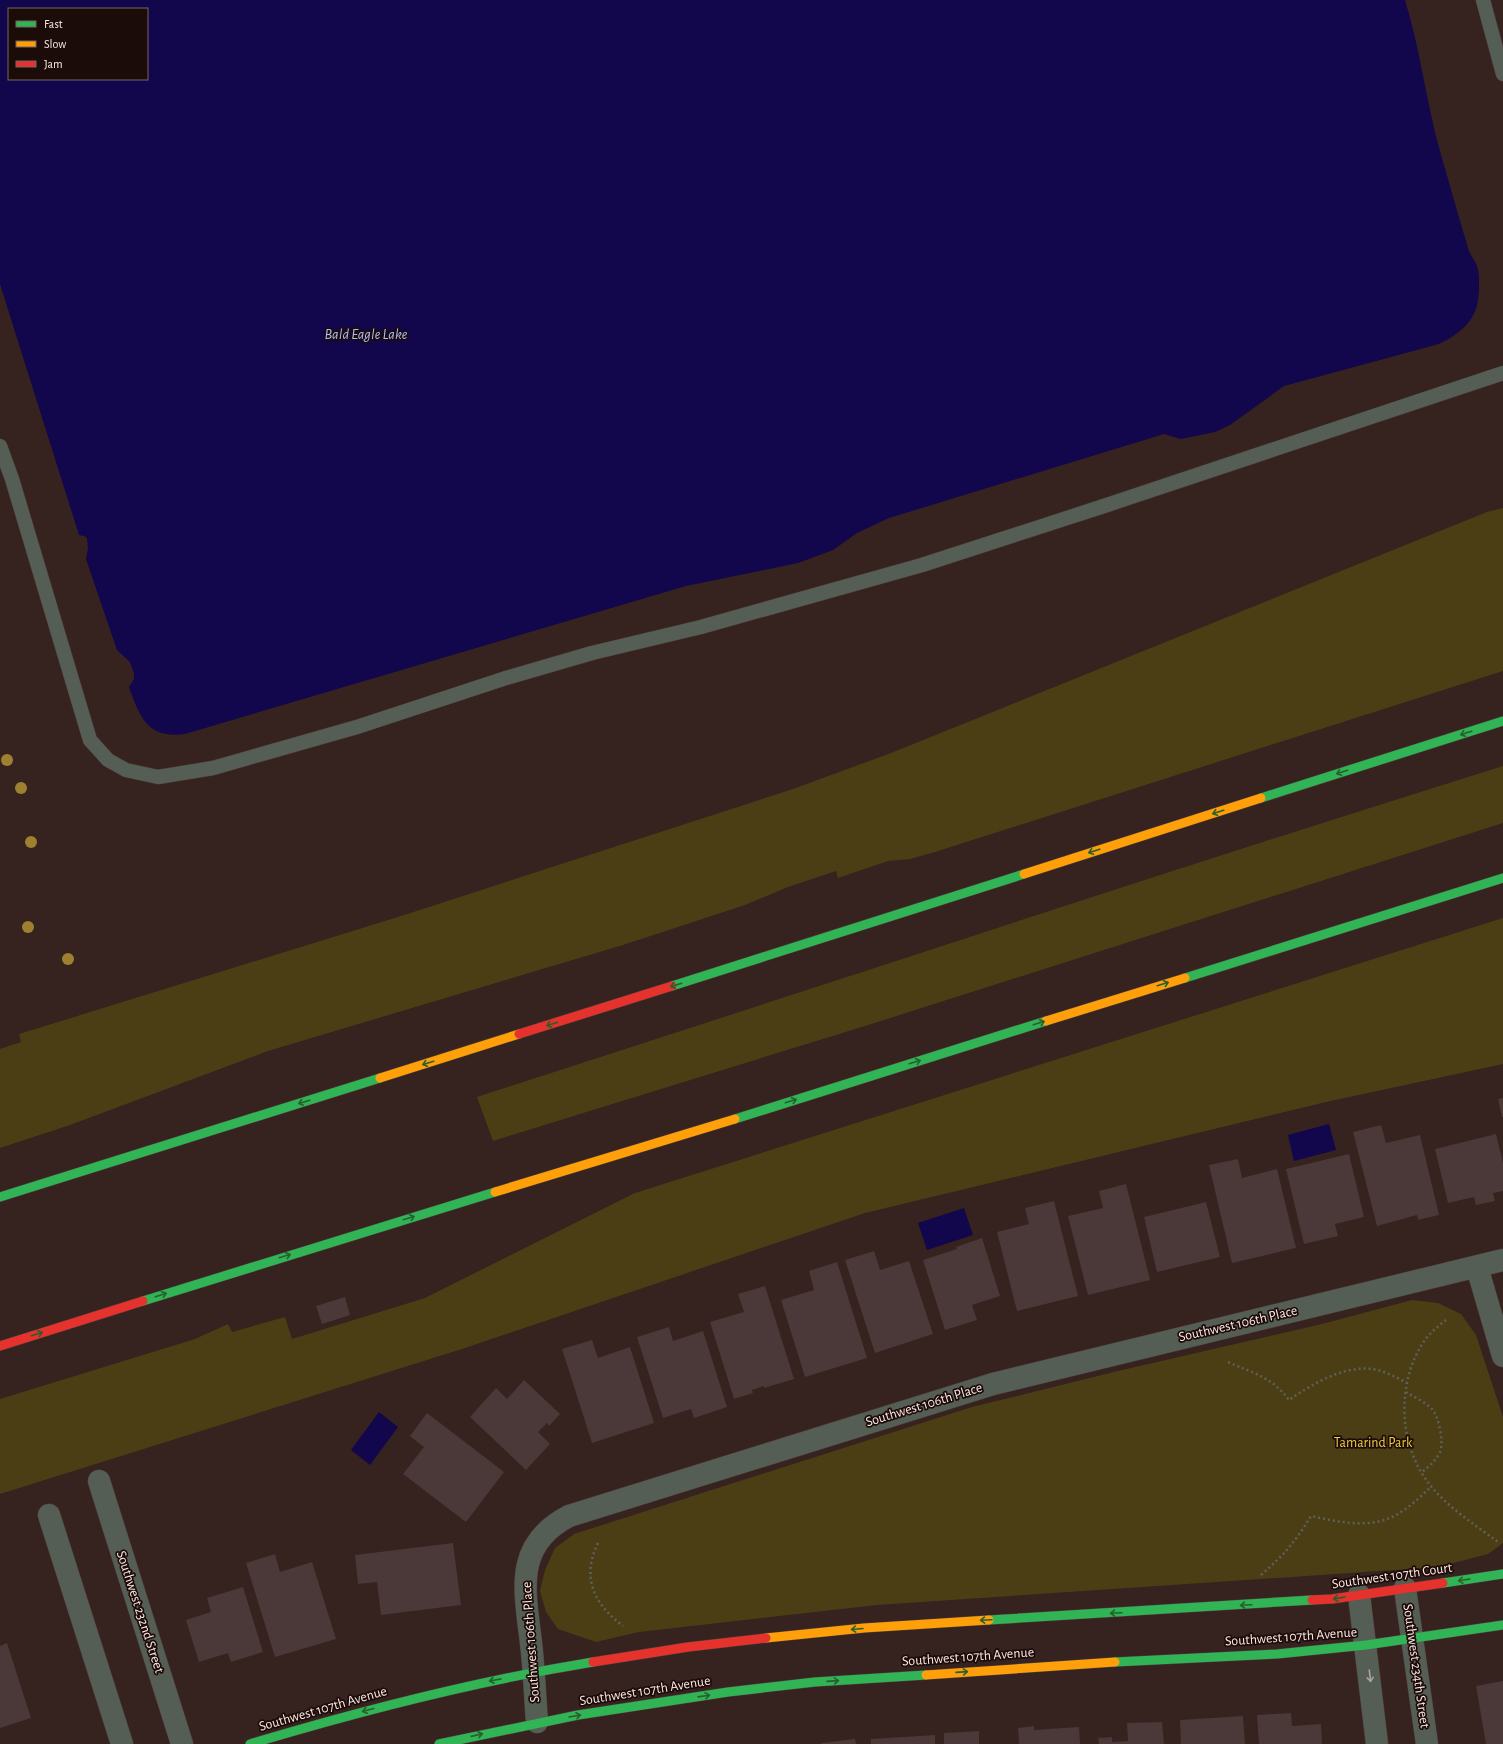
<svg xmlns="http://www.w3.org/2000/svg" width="1503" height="1744" font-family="'Alegreya Sans',sans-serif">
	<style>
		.green { fill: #4c3e14 }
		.water { fill: #12064c; fill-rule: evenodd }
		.building { fill: #4a3938 }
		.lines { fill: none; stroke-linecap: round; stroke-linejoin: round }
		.lane-casing { stroke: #503f3b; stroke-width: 15 }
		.street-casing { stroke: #503f3b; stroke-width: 23 }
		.fast-casing { stroke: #503f3b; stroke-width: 10 }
		.slow-casing { stroke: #503f3b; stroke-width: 10 }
		.jam-casing { stroke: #503f3b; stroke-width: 10 }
		.path { stroke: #5d615a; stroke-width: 2.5; stroke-dasharray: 2 3; stroke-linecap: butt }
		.lane { stroke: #555e54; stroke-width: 14 }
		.street { stroke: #555e54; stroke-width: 22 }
		.fast { stroke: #30b455; stroke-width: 9 }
		.slow { stroke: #ff9f0a; stroke-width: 9 }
		.jam { stroke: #e5322d; stroke-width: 9 }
		.tree { fill: #9d8030 }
		.oneway { stroke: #26602f }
		.oneway2 { stroke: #a9a39c }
		.labels { text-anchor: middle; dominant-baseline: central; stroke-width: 3.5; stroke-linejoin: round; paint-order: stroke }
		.street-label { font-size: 14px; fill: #fde8e3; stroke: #1c0c09 }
		.park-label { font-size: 14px; fill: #f1cc3e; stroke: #1c0c09 }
		.water-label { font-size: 15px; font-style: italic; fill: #adbcfd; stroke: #1c0c09 }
	</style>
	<rect width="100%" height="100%" fill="#36221e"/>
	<g class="green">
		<path d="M1503,508V671L935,852L910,859L888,861L838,878L836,871L788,887L745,905L623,945L268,1051L70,1125L0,1148V1049L21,1042L19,1034L398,917L793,789L891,753L1487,512Z"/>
		<path d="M1503,766V823L865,1026L493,1141L477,1097C819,987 1160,873 1503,766Z"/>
		<path d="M1503,918V1064L1326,1102L865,1213L462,1349L0,1494V1399L195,1339L228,1324L232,1332L285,1317L292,1339L425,1298L635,1193Z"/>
		<path d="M1412,1300L1438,1303L1461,1314L1476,1335L1503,1417V1543L1488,1554L1438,1567L877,1605L639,1632L596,1642L558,1629L546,1612L540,1591L545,1570L555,1548L574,1534L972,1407L1118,1371L1322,1324Z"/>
	</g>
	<g class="water">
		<path d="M0,0H1405C1420,49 1426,100 1439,148C1449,182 1458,215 1468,248C1470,256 1477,262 1478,270C1480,281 1479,299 1476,309C1470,326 1454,337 1439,344L1284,386L1230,425L1215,432L1181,439L1164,434L889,518L857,533L833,550L798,563L686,586L185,734C148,739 140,718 129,687L134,679V674L130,662L117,650L86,559L88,548L87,538L84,536L79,535L0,284ZM9,9H147V79H9Z"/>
		<path d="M1329,1124L1336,1150L1294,1161L1288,1135Z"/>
		<path d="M964,1208L973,1235L927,1250L918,1223Z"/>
		<path d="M379,1412L398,1427L370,1465L351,1450Z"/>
	</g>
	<g class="building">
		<path d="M1503,1098V1117H1502L1498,1099Z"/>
		<path d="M1381,1125L1386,1143L1420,1135L1439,1215L1418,1220L1417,1215L1377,1226L1353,1132Z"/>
		<path d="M1496,1134L1503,1163V1191L1493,1193L1495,1201L1476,1205L1474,1197L1448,1203L1435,1149Z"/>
		<path d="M1349,1154L1364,1217L1335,1224L1338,1236L1304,1244L1286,1169Z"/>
		<path d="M1238,1159L1242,1178L1277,1169L1296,1248L1232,1263L1209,1165Z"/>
		<path d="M1126,1184L1150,1280L1088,1295L1068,1216L1103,1208L1099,1191Z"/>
		<path d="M1054,1201L1078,1296L1017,1311L997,1232L1029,1224L1025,1208Z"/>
		<path d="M1206,1202L1220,1257L1157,1272L1144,1217Z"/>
		<path d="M982,1238L1000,1296L972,1305L977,1320L945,1330L923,1260L957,1249L956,1247Z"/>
		<path d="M874,1251L880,1270L909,1261L933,1334L875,1353L845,1260Z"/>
		<path d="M837,1262L867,1358L805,1377L781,1300L814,1290L809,1271Z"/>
		<path d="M765,1286L794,1379L764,1388V1386L752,1390L753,1393L734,1399L710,1322L744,1312L738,1294Z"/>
		<path d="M345,1297L350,1315L322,1324L316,1306Z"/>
		<path d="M669,1327L673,1341L703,1331L727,1407L694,1418L691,1409L663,1418L637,1337Z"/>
		<path d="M592,1340L598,1358L630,1347L654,1423L592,1443L562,1349Z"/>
		<path d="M524,1380L560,1414L549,1426L547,1423L538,1432L550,1444L526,1470L470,1417L496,1388L507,1399Z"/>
		<path d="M427,1413L504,1472L466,1522L403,1474L424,1447L410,1436Z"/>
		<path d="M453,1543L461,1605L381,1615L377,1582L358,1584L355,1555Z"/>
		<path d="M275,1554L280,1572L312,1562L336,1639L275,1657L246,1563Z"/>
		<path d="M243,1587L263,1652L231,1662L228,1653L199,1662L186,1620L211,1612L207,1598Z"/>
		<path d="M7,1643L31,1718L0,1728V1646Z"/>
		<path d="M1503,1681V1744H1486L1476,1686Z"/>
		<path d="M1291,1713L1292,1726L1321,1724L1322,1744H1259L1257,1715Z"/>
		<path d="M1243,1716L1245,1744H1181L1180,1720Z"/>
		<path d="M1162,1722L1164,1744H1099L1098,1738L1112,1737V1742L1128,1741L1127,1723Z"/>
		<path d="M1034,1726V1730L1079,1727L1080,1744H1019L1018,1728Z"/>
		<path d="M979,1731V1744H944V1733Z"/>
		<path d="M935,1735V1744H871V1739Z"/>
		<path d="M855,1739L856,1744H821V1743Z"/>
	</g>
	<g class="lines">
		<defs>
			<g id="lane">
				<path d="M1483,0L1503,74"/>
				<path d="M0,446L12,479L90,740L108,760L126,770L158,777L213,768L357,727L506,678L592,653L701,627L922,565L1107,505L1503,373"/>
			</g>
			<g id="street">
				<path d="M1477,1267L1503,1356"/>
				<path d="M99,1481L182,1744"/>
				<path d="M49,1515L122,1744"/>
				<path d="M1405,1588L1427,1744"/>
				<path d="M1359,1595L1377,1744"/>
				<path d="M537,1722C535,1696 534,1669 531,1643C525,1591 513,1545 569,1516L993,1384L1503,1260"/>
			</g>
			<g id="fast">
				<path d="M1261,798L1503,721"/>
				<path d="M1185,978L1503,878"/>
				<path d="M672,986L1024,874"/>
				<path d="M735,1119L1046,1021"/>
				<path d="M0,1197L380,1078"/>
				<path d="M143,1301L495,1192"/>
				<path d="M1443,1583L1503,1574"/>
				<path d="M989,1620L1312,1600"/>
				<path d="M1115,1662L1277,1654L1366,1645L1503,1625"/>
				<path d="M250,1744C363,1710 477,1681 593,1662"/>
				<path d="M439,1744L578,1715L728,1692L815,1682L926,1675"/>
			</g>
			<g id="slow">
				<path d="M1024,874L1261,798"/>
				<path d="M1046,1021L1185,978"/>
				<path d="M380,1078L519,1034"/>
				<path d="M495,1192L735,1119"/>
				<path d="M766,1638L864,1628L989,1620"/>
				<path d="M926,1675L1115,1662"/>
			</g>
			<g id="jam">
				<path d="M519,1034L672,986"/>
				<path d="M0,1346L143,1301"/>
				<path d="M1312,1600L1332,1599L1443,1583"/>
				<path d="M593,1662L688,1647L766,1638"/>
			</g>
		</defs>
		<use href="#lane" class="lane-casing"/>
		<use href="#street" class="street-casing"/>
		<use href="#fast" class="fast-casing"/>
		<use href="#slow" class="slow-casing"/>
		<use href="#jam" class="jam-casing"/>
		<g class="path">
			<path d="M1446,1320C1437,1327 1427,1335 1421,1346C1397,1386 1399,1443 1427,1481C1444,1505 1474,1524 1498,1542"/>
			<path d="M1228,1362C1253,1373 1272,1377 1289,1400C1314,1383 1347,1363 1378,1370C1388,1373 1398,1378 1407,1383"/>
			<path d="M1406,1392C1414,1397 1425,1402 1432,1409C1439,1417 1444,1442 1440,1452C1436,1461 1428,1467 1421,1473"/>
			<path d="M598,1543C581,1578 594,1604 623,1626"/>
			<path d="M1261,1575C1284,1555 1295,1542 1311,1516C1340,1522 1370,1530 1398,1514C1410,1507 1421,1496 1431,1487"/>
		</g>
		<use href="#lane" class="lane"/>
		<use href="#street" class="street"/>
		<use href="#fast" class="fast"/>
		<use href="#slow" class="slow"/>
		<use href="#jam" class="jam"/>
	</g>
	<g class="tree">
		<circle cx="7" cy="760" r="6"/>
		<circle cx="21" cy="788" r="6"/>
		<circle cx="31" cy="842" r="6"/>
		<circle cx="28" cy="927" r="6"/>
		<circle cx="68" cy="959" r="6"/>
	</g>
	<defs><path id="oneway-shaft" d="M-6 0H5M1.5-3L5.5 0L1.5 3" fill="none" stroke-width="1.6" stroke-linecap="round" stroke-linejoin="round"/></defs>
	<g class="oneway">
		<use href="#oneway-shaft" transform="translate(1466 733) rotate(162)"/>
		<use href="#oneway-shaft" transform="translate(1342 772) rotate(162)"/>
		<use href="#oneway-shaft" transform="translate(1218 812) rotate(162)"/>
		<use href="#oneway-shaft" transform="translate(1094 851) rotate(162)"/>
		<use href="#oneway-shaft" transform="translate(1163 984) rotate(-17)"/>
		<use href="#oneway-shaft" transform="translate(676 985) rotate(163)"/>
		<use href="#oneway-shaft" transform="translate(1039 1023) rotate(-17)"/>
		<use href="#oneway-shaft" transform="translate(552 1024) rotate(163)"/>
		<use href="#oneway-shaft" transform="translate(915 1062) rotate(-17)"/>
		<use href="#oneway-shaft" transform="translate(428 1063) rotate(163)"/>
		<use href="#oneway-shaft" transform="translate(791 1101) rotate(-17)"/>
		<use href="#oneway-shaft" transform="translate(304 1102) rotate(163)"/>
		<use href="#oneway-shaft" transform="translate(409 1218) rotate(-17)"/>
		<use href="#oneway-shaft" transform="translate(285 1256) rotate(-17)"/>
		<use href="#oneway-shaft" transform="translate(161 1295) rotate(-18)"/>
		<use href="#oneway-shaft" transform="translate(37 1334) rotate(-18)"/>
		<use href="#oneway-shaft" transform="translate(1464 1580) rotate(171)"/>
		<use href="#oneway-shaft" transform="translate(1339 1598) rotate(172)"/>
		<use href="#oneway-shaft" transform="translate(1246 1605) rotate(177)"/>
		<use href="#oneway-shaft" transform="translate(1116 1613) rotate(177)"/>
		<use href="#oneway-shaft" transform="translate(986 1620) rotate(177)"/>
		<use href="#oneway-shaft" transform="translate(857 1629) rotate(175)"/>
		<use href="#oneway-shaft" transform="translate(962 1672) rotate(-4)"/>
		<use href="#oneway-shaft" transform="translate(495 1680) rotate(169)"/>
		<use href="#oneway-shaft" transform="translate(833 1681) rotate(-4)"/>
		<use href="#oneway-shaft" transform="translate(704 1696) rotate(-8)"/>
		<use href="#oneway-shaft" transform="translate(368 1710) rotate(165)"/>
		<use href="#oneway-shaft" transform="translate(575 1716) rotate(-10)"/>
		<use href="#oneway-shaft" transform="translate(477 1735) rotate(-13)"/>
	</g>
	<use class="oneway2" href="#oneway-shaft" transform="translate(1370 1676) rotate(83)"/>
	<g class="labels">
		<g class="street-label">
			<text transform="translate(1238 1324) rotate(-13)">Southwest 106th Place</text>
			<text transform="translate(924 1405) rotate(-17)">Southwest 106th Place</text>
			<text transform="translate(1392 1576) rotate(-8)">Southwest 107th Court</text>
			<text transform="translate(140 1612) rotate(72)">Southwest 232nd Street</text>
			<text transform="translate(1291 1637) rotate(-4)">Southwest 107th Avenue</text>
			<text transform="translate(531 1642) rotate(-94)">Southwest 106th Place</text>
			<text transform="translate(968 1657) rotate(-4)">Southwest 107th Avenue</text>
			<text transform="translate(1416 1666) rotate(82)">Southwest 234th Street</text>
			<text transform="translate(645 1691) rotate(-9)">Southwest 107th Avenue</text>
			<text transform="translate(323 1709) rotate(-16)">Southwest 107th Avenue</text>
		</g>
		<g class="park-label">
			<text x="1373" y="1443">Tamarind Park</text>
		</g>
		<g class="water-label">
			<text x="366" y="334">Bald Eagle Lake</text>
		</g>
	</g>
	<rect x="8" y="8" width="140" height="72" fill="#1c0c09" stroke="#766460"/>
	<rect x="16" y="21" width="20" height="6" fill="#30b455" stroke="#766460"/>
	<text x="44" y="28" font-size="12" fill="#fde8e3">Fast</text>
	<rect x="16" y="41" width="20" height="6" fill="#ff9f0a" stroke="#766460"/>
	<text x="44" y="48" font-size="12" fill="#fde8e3">Slow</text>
	<rect x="16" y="61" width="20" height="6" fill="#e5322d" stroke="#766460"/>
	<text x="44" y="68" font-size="12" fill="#fde8e3">Jam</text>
</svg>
